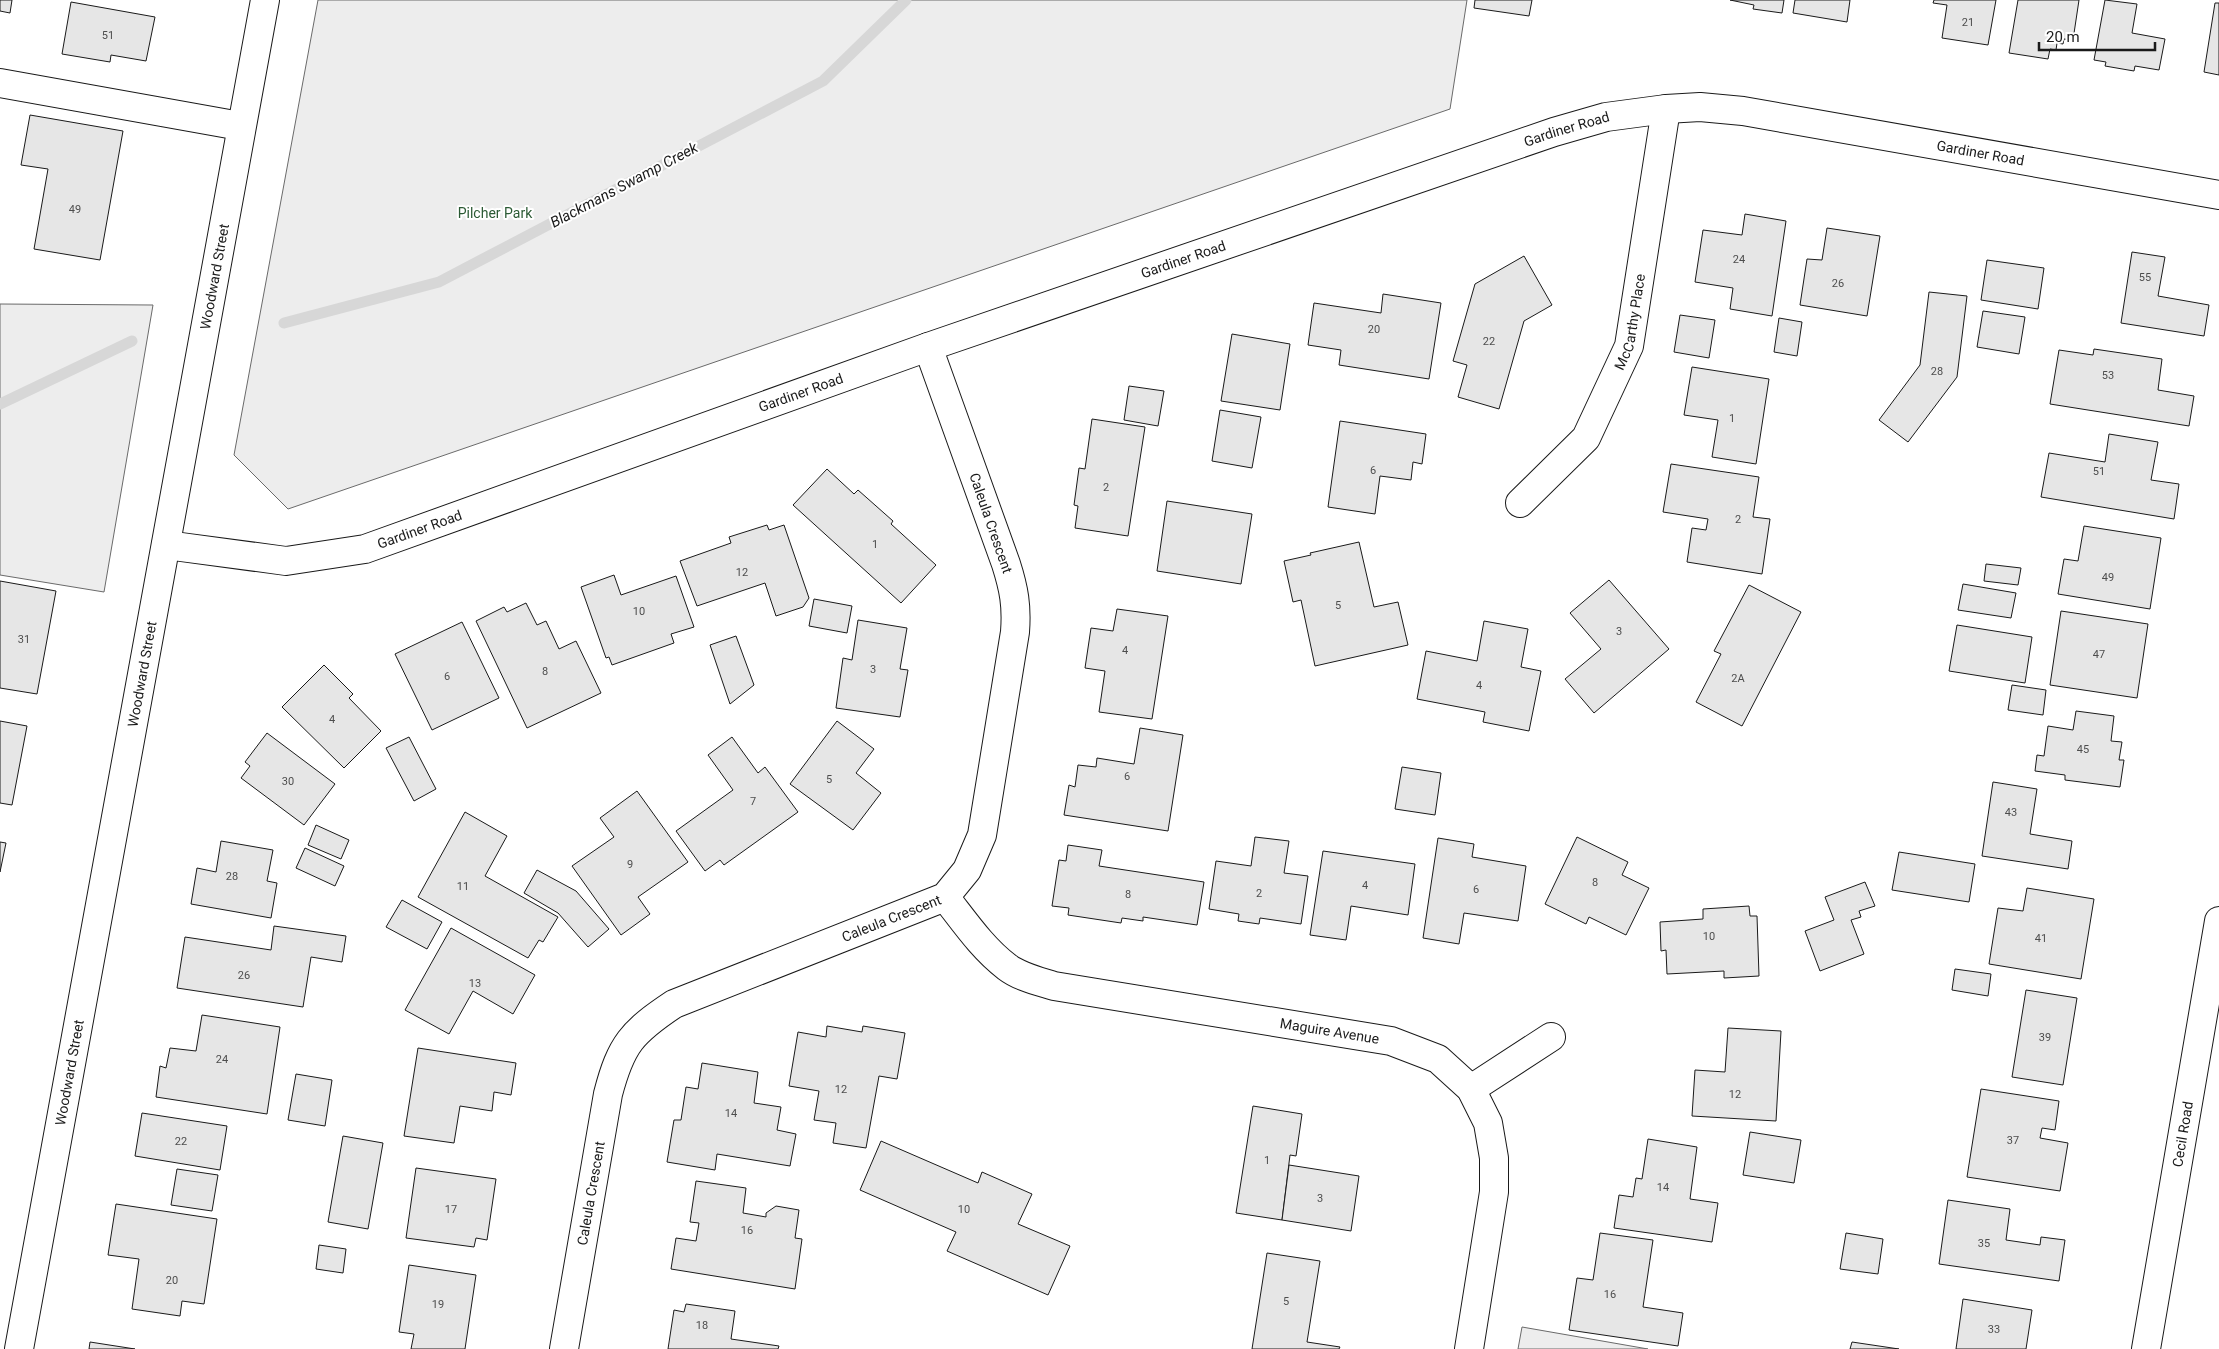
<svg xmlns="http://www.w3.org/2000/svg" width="2219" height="1349" font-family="Roboto,sans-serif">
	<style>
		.built { fill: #ededed; stroke: #6a6a6a }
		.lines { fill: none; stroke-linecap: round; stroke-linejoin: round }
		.stream { stroke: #d7d7d7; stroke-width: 11 }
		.building { fill: #e6e6e6; stroke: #1a1a1a }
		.minor-casing { stroke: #1a1a1a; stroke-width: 30 }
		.minor { stroke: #fff; stroke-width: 28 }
		.labels { text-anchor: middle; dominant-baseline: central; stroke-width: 4; stroke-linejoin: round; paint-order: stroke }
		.number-label { font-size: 11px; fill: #4d4d4d }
		.street-label { font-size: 14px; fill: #1a1a1a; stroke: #fff }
		.park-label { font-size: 14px; fill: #2b5a34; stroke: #fff }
		.water-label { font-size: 15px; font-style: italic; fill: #1a1a1a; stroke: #fff }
	</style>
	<rect width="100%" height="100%" fill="#fff"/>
	<g class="built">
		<path d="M318,0H1467L1450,109L288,509L234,455Z"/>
		<path d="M0,304L153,305L104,592L0,575Z"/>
		<path d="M1522,1327L1648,1349H1518Z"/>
	</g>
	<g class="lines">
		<g class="stream">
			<path d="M284,323L439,282L823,81L906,0"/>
			<path d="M0,404L132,341"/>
		</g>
	</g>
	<g class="building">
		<path d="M0,0H12L10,13L0,11Z"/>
		<path d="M1475,0H1532L1529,16L1474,8Z"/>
		<path d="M1730,0H1784L1782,13L1753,9L1754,5Z"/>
		<path d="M1795,0H1850L1847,22L1793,13Z"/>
		<path d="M1934,0H1996L1988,45L1942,38L1947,5L1933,3Z"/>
		<path d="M2018,0H2079L2073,40L2064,39L2063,44L2057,43L2056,50L2050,49L2048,59L2009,53Z"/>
		<path d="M2105,0L2137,4L2132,33L2165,39L2159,70L2135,66L2134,71L2105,66L2106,62L2094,60Z"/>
		<path d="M71,2L155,17L146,61L111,55L110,62L62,54Z"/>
		<path d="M2215,3H2219V75L2204,72Z"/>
		<path d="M30,115L123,131L100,260L34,249L48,169L21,165Z"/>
		<path d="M1745,214L1786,221L1772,316L1730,309L1733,288L1695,282L1703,230L1742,235Z"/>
		<path d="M1827,228L1880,236L1867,316L1800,305L1807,259L1822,260Z"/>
		<path d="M2132,252L2165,257L2158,296L2209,305L2204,336L2121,323Z"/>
		<path d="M1524,256L1552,305L1524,321L1499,409L1458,397L1467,365L1453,361L1475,284Z"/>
		<path d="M1987,260L2044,268L2038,309L1981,300Z"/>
		<path d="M1929,292L1967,296L1957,377L1908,442L1879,420L1920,365Z"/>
		<path d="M1383,294L1441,303L1429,379L1339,365L1341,350L1308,345L1314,303L1381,313Z"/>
		<path d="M1983,311L2025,317L2019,354L1977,347Z"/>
		<path d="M1680,315L1715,320L1709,358L1674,352Z"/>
		<path d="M1779,318L1802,322L1797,356L1774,352Z"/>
		<path d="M1232,334L1290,344L1280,410L1221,401Z"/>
		<path d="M2094,349L2162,359L2158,390L2194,396L2189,426L2050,404L2059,350L2093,355Z"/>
		<path d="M1692,367L1769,379L1756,464L1712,457L1718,420L1684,415Z"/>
		<path d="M1129,386L1164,391L1158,426L1124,420Z"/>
		<path d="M1220,410L1261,417L1252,468L1212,461Z"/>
		<path d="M1092,419L1145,427L1128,536L1075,528L1078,506L1074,505L1079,468L1085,469Z"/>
		<path d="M1340,421L1426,434L1422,464L1413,462L1411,480L1380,476L1375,514L1328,507Z"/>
		<path d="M2109,434L2158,442L2151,480L2179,484L2174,519L2041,497L2049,453L2105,462Z"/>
		<path d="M1671,464L1759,477L1753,517L1770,519L1762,574L1687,562L1692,528L1706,530L1708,519L1663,512Z"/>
		<path d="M827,469L854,494L858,490L893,521L891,524L936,565L901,603L793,505Z"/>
		<path d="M1167,501L1252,514L1241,584L1157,571Z"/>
		<path d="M767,525L769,530L784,525L809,598L803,607L776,616L765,583L697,606L680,561L731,543L729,537Z"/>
		<path d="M2084,526L2161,538L2150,609L2058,594L2064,559L2078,561Z"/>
		<path d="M1359,542L1374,607L1398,602L1408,645L1315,666L1301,600L1293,602L1284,561L1311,555L1310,553Z"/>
		<path d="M1986,564L2021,568L2018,585L1984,581Z"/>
		<path d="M614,575L621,595L676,576L694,627L671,634L674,643L612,665L609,657L606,658L581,587Z"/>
		<path d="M1609,580L1669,649L1594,713L1565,679L1601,649L1570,613Z"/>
		<path d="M0,581L56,591L37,694L0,688Z"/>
		<path d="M1963,584L2016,593L2011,618L1958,610Z"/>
		<path d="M1749,585L1801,612L1742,726L1696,702L1721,654L1714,651Z"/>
		<path d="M814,599L852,606L847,633L809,626Z"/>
		<path d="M526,603L537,625L546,621L559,649L576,641L601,693L527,728L476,621L504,607L507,612Z"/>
		<path d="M1117,609L1168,616L1152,719L1099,712L1105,671L1085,668L1091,628L1113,631Z"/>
		<path d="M2061,611L2148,624L2137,698L2050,685Z"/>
		<path d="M858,620L907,628L900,669L908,670L900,717L836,708L843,658L852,660Z"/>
		<path d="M1484,621L1528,629L1521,667L1541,671L1529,731L1483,722L1485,712L1417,699L1426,651L1477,661Z"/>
		<path d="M462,622L499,698L432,730L395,654Z"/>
		<path d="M1957,625L2032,637L2025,683L1949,671Z"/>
		<path d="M736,636L754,685L730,704L710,645Z"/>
		<path d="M324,665L353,694L349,698L381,731L344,768L282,707Z"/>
		<path d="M2012,685L2046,690L2043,715L2008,710Z"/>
		<path d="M2076,711L2114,716L2111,741L2122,742L2119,760H2124L2120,787L2065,780V775L2035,771L2037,755L2044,756L2048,726L2073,730Z"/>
		<path d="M0,721L27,726L12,805L0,803Z"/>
		<path d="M837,721L874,749L856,773L881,793L853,830L790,784Z"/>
		<path d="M1140,728L1183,735L1168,831L1064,815L1069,785L1075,787L1078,765L1096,767L1097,758L1134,764Z"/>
		<path d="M267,733L335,784L304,825L241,778L250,766L245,762Z"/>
		<path d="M409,737L436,789L414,801L386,748Z"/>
		<path d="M732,737L758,773L765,767L798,812L724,865L720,860L705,871L676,831L733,790L708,755Z"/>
		<path d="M1402,767L1441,773L1435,815L1395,809Z"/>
		<path d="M1993,782L2037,789L2030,834L2072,841L2068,869L1982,856Z"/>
		<path d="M637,791L688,862L638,897L650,914L621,935L572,866L614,837L600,818Z"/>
		<path d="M465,812L507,836L485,876L558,917L543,942L539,940L528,958L418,897Z"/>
		<path d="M316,825L349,840L341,859L308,845Z"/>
		<path d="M1255,837L1289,841L1284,873L1308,876L1301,924L1260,918L1259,924L1238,921L1239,914L1209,909L1216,861L1251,866Z"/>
		<path d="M1577,837L1628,862L1622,875L1649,888L1626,935L1589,917L1586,924L1545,904Z"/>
		<path d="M1438,838L1474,844L1472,857L1526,866L1518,921L1464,913L1459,944L1423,938Z"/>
		<path d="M221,841L273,850L267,881L277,883L271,918L191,904L197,868L216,872Z"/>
		<path d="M0,842L6,843L0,872Z"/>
		<path d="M1068,845L1102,850L1099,866L1204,882L1197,925L1143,917V921L1122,918L1121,923L1068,915L1069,908L1052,906L1059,860L1066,861Z"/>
		<path d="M305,848L344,866L335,886L296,868Z"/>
		<path d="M1323,851L1415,864L1408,915L1351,906L1346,940L1310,935Z"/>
		<path d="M1899,852L1975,864L1969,902L1892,890Z"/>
		<path d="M537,870L576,891L609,929L588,947L558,913L524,893Z"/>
		<path d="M1865,882L1875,906L1859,911L1861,917L1851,920L1864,954L1820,971L1805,931L1834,920L1825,897Z"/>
		<path d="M2027,888L2094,899L2081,979L1989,964L1998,908L2023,911Z"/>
		<path d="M402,900L442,922L427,949L386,927Z"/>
		<path d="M1749,906L1750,916H1757L1759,976L1724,978V971L1667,974L1666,950L1661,951L1660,922L1703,919V909Z"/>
		<path d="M274,926L346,936L342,962L311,957L303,1007L177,988L185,937L271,950Z"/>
		<path d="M451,928L535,975L513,1014L473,991L449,1034L405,1010Z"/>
		<path d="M1955,969L1991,974L1988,996L1952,990Z"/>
		<path d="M2026,990L2077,998L2063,1085L2012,1077Z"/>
		<path d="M202,1015L280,1027L267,1114L156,1097L160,1066L166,1068L170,1048L196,1051Z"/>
		<path d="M827,1026L862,1032L863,1026L905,1033L897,1079L879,1076L866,1148L833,1143L836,1123L814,1120L819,1091L789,1086L798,1032L826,1037Z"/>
		<path d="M1728,1028L1781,1031L1776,1121L1692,1116L1695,1070L1725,1072Z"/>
		<path d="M418,1048L516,1063L511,1095L494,1092L492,1111L460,1106L454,1143L404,1136Z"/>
		<path d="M702,1063L758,1072L754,1103L781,1107L777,1130L796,1134L790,1166L717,1154L715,1170L667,1162L674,1120H681L686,1087L698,1089Z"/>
		<path d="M296,1074L332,1080L325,1126L288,1120Z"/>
		<path d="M1981,1089L2059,1101L2055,1130L2042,1128L2040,1138L2068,1143L2060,1191L1967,1177Z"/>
		<path d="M1253,1106L1302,1114L1296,1156L1290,1155L1282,1220L1236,1213Z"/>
		<path d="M142,1113L227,1126L220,1170L135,1156Z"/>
		<path d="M1750,1132L1801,1140L1794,1183L1743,1175Z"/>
		<path d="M343,1136L383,1143L368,1229L328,1222Z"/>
		<path d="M1648,1139L1697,1147L1690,1199L1718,1203L1712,1242L1614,1228L1619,1195L1633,1197L1636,1178L1642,1179Z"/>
		<path d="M881,1141L978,1183L982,1172L1032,1194L1018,1224L1070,1246L1048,1295L947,1251L956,1232L860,1190Z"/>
		<path d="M1289,1165L1359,1176L1351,1231L1282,1220Z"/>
		<path d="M416,1168L496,1179L487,1240L476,1238L474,1247L406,1238Z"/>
		<path d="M177,1169L218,1175L212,1211L171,1205Z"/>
		<path d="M696,1181L746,1188L743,1213L766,1217V1213L776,1206L799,1210L795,1238L802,1239L795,1289L671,1269L676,1238L696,1241L699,1223L690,1222Z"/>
		<path d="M1948,1200L2010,1209L2006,1240L2040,1245L2041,1237L2065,1240L2059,1281L1939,1264Z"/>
		<path d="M116,1204L217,1219L204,1304L182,1301L180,1316L132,1309L139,1259L108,1255Z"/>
		<path d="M1600,1233L1653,1240L1643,1307L1683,1313L1678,1346L1569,1330L1577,1278L1593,1280Z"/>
		<path d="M1846,1233L1883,1239L1878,1274L1840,1269Z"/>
		<path d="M319,1245L346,1249L343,1273L316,1269Z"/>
		<path d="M1267,1253L1320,1261L1307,1342L1340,1347L1339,1349H1252Z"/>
		<path d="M409,1265L476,1275L465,1349H411L414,1334L399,1332Z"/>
		<path d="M1963,1299L2032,1310L2026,1349H1956Z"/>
		<path d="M686,1304L735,1311L731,1339L779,1346L778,1349H668L674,1310L684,1312Z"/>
		<path d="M90,1342L135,1349H89Z"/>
		<path d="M1852,1342L1899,1349H1850Z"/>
	</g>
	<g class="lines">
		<defs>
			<g id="minor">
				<path d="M0,83L240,126"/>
				<path id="s1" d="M1520,503L1586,438L1629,346L1666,109"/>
				<path id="s2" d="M166,545L286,561L365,549L928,347L1554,132L1606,117L1666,109L1700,107L1743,111L2219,195"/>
				<path id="s3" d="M945,897C964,921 982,948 1007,967C1020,977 1038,981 1054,986L1391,1041L1438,1059L1471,1089L1488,1123L1494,1158V1192L1469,1349"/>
				<path d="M1471,1089L1551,1037"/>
				<path id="s4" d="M19,1349L265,0"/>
				<path id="s5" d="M564,1349L608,1094C621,1044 632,1032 674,1004L945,897L967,870L982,835L1015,632C1017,606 1014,589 1006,564L928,347"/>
				<path id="s6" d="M2146,1349L2219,921"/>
			</g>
		</defs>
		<use href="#minor" class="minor-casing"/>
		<use href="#minor" class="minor"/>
	</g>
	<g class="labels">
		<g class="number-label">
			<text x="1968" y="22">21</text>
			<text x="108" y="35">51</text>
			<text x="75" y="209">49</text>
			<text x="1739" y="259">24</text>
			<text x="2145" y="277">55</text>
			<text x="1838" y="283">26</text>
			<text x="1374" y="329">20</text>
			<text x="1489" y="341">22</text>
			<text x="1937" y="371">28</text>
			<text x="2108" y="375">53</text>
			<text x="1732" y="418">1</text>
			<text x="1373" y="470">6</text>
			<text x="2099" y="471">51</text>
			<text x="1106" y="487">2</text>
			<text x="1738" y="519">2</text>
			<text x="875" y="544">1</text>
			<text x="742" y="572">12</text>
			<text x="2108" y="577">49</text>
			<text x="1338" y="605">5</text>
			<text x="639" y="611">10</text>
			<text x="1619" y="631">3</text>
			<text x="24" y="639">31</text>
			<text x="1125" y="650">4</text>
			<text x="2099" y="654">47</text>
			<text x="873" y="669">3</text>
			<text x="545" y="671">8</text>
			<text x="447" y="676">6</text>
			<text x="1738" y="678">2A</text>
			<text x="1479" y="685">4</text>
			<text x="332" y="719">4</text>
			<text x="2083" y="749">45</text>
			<text x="1127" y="776">6</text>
			<text x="829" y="779">5</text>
			<text x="288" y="781">30</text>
			<text x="753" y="801">7</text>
			<text x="2011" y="812">43</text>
			<text x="630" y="864">9</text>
			<text x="232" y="876">28</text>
			<text x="1595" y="882">8</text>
			<text x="1365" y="885">4</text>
			<text x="463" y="886">11</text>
			<text x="1476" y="889">6</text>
			<text x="1259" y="893">2</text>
			<text x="1128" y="894">8</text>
			<text x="1709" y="936">10</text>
			<text x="2041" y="938">41</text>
			<text x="244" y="975">26</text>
			<text x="475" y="983">13</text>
			<text x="2045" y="1037">39</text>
			<text x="222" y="1059">24</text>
			<text x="841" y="1089">12</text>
			<text x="1735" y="1094">12</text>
			<text x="731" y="1113">14</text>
			<text x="2013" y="1140">37</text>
			<text x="181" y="1141">22</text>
			<text x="1267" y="1160">1</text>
			<text x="1663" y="1187">14</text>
			<text x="1320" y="1198">3</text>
			<text x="451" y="1209">17</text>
			<text x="964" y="1209">10</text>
			<text x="747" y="1230">16</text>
			<text x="1984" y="1243">35</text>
			<text x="172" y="1280">20</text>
			<text x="1610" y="1294">16</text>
			<text x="1286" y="1301">5</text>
			<text x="438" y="1304">19</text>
			<text x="702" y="1325">18</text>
			<text x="1994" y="1329">33</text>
		</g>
		<g class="street-label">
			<text stroke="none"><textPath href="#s2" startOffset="1474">Gardiner Road</textPath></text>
			<text stroke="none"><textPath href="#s2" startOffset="1894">Gardiner Road</textPath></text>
			<text stroke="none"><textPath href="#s2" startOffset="1069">Gardiner Road</textPath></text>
			<text stroke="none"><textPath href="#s4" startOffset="1090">Woodward Street</textPath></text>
			<text stroke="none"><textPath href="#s1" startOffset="218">McCarthy Place</textPath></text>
			<text stroke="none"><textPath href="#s2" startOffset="664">Gardiner Road</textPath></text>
			<text transform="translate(991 523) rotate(71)">Caleula Crescent</text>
			<text stroke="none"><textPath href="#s2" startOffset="259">Gardiner Road</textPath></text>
			<text stroke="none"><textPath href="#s4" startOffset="686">Woodward Street</textPath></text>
			<text stroke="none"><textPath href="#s5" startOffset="608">Caleula Crescent</textPath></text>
			<text stroke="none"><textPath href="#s3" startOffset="424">Maguire Avenue</textPath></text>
			<text stroke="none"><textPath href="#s4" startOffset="281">Woodward Street</textPath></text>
			<text stroke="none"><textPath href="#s6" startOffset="218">Cecil Road</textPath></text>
			<text stroke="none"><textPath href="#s5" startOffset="158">Caleula Crescent</textPath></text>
		</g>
		<g class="park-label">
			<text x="495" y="213">Pilcher Park</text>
		</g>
		<g class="water-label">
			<text transform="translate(624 185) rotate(-28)">Blackmans Swamp Creek</text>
		</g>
	</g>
	<path d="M2039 42v8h116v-8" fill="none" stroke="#1a1a1a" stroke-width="2.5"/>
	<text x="2046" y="42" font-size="15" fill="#1a1a1a" stroke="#ffffff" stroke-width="4" paint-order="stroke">20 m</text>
</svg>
